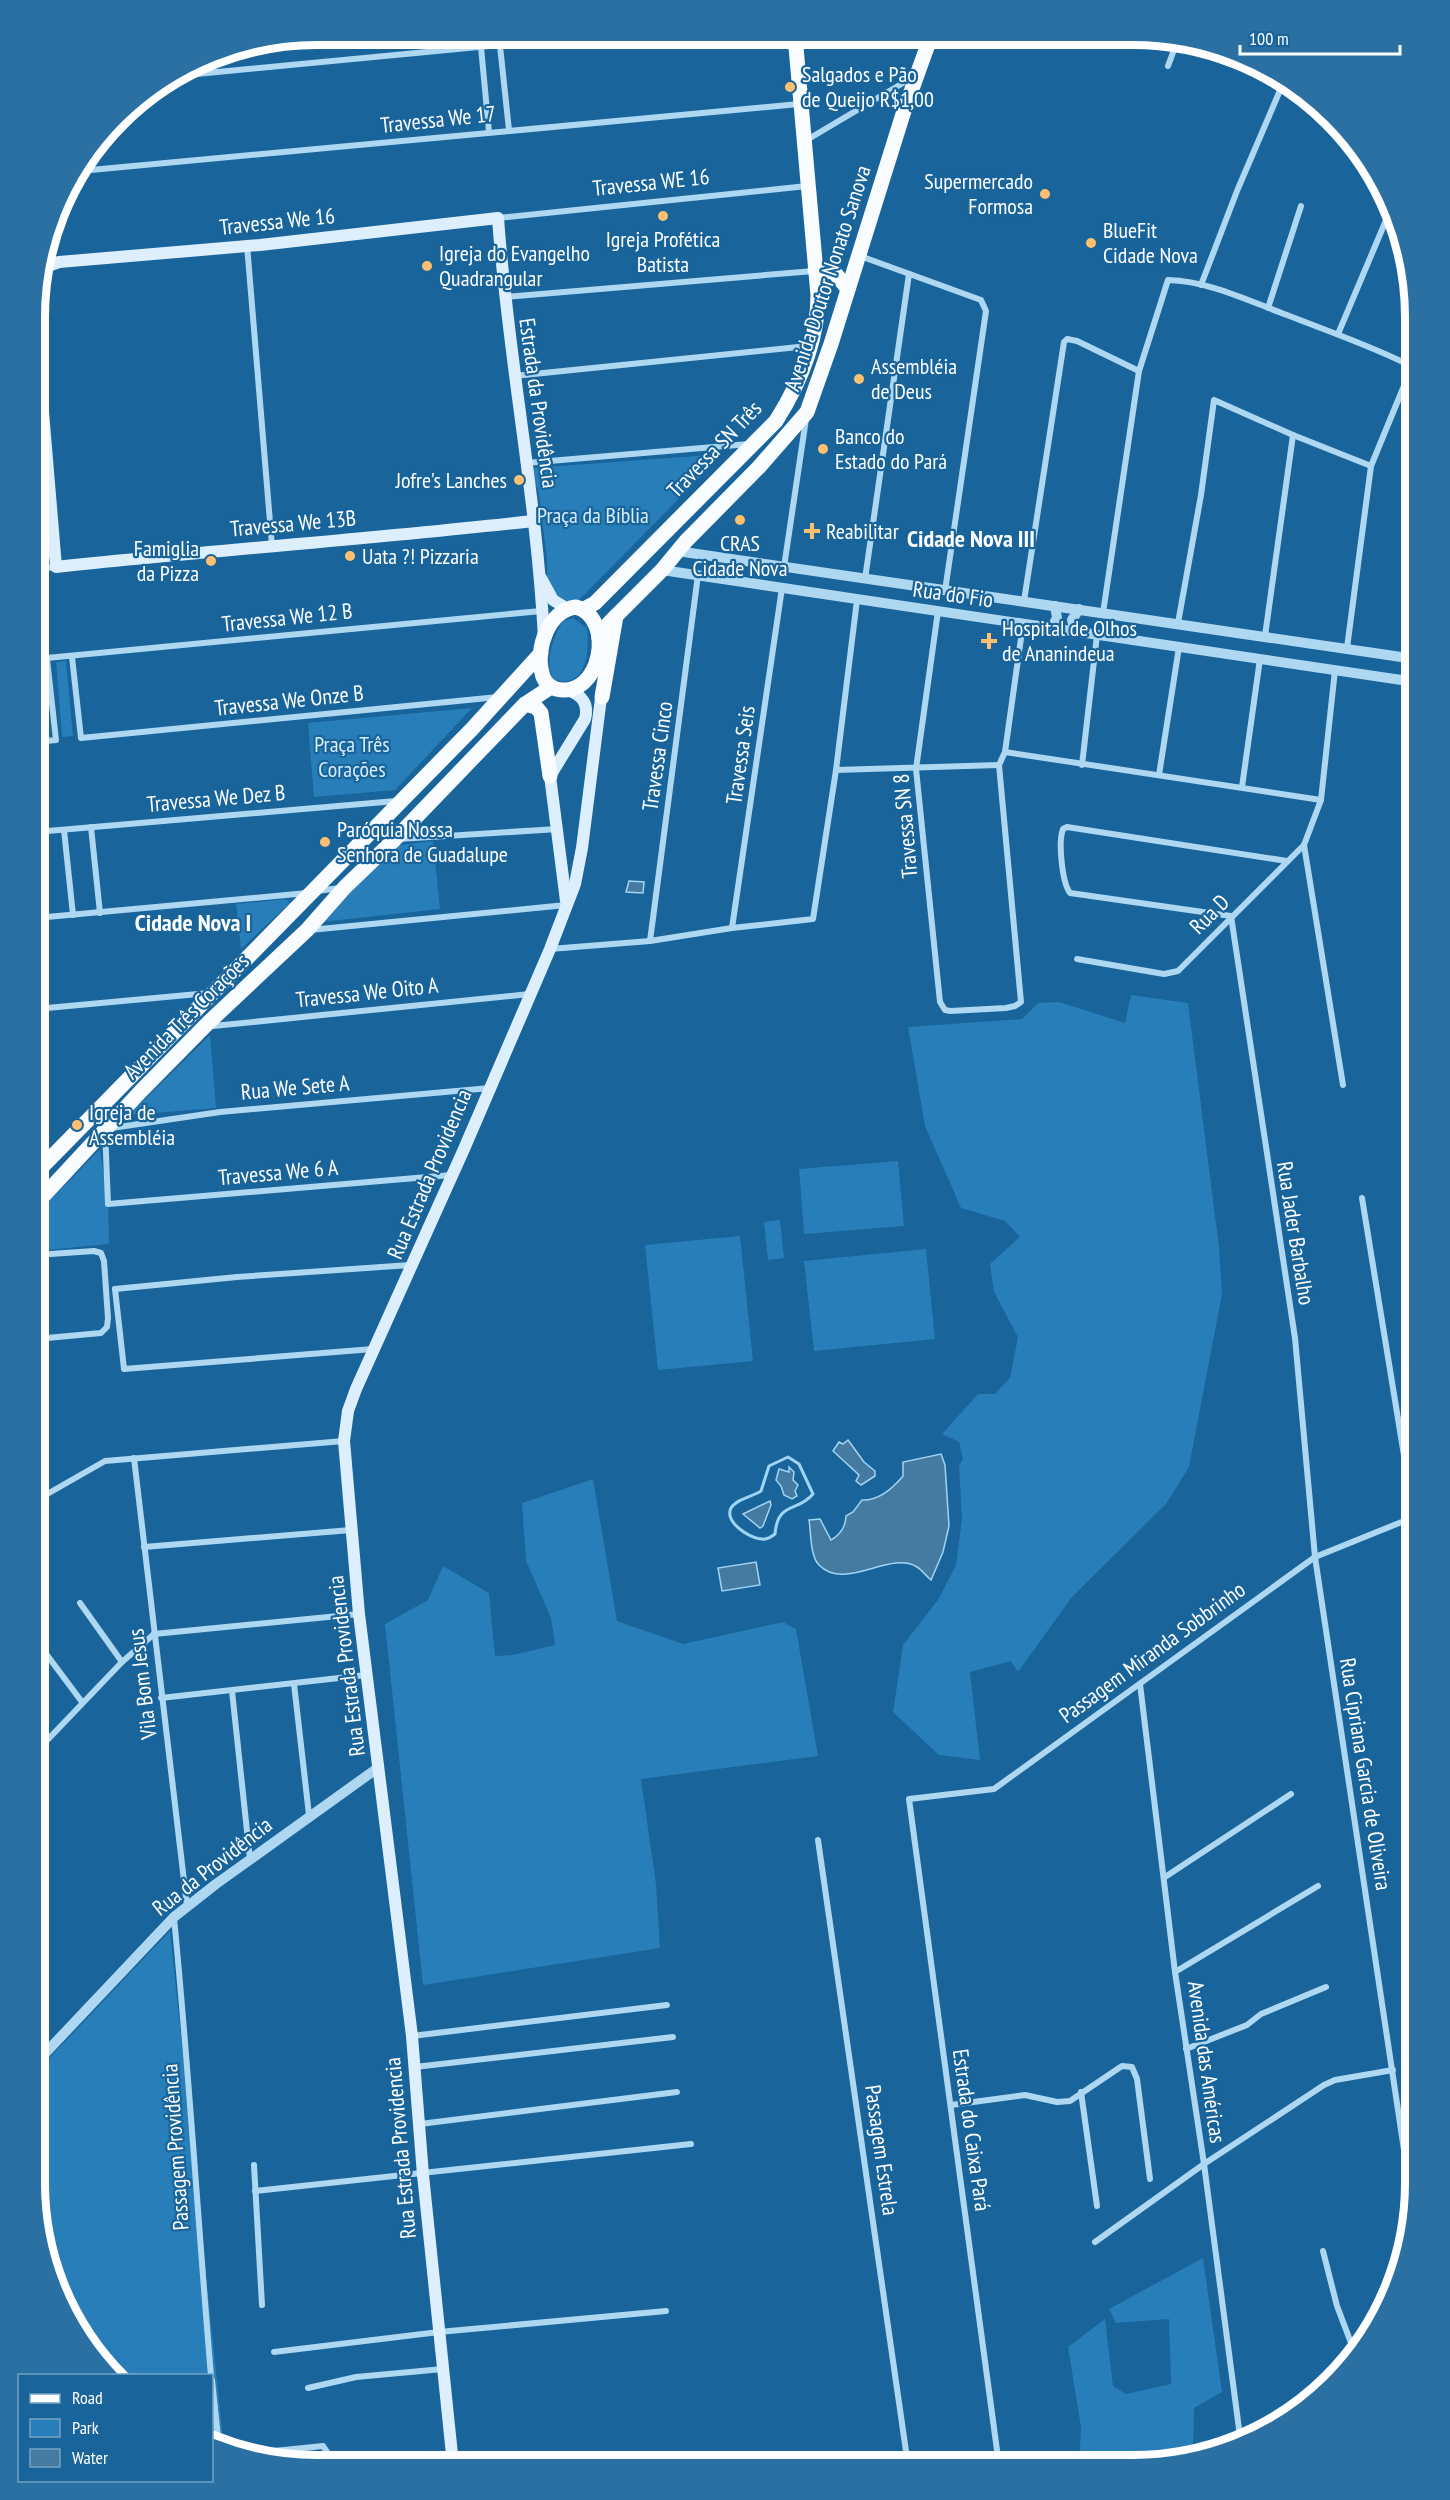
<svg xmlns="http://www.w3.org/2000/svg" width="1450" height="2500" font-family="'PT Sans Narrow',sans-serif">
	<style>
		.green { fill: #277eb8 }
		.water { fill: #467ba1; stroke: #a0d4f4; stroke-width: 1.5 }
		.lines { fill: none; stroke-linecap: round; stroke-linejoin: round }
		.stream { stroke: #a0d4f4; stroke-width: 3 }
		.minor { stroke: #aed7f2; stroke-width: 6 }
		.tertiary { stroke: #aed7f2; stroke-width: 10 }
		.secondary { stroke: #ddeffc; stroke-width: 12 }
		.primary { stroke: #f9fcff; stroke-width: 15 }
		.poi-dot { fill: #ffc06f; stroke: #18649b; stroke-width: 2 }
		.labels { text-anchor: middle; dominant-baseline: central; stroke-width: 4.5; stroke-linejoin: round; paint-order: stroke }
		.poi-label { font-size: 22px; fill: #fff; stroke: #18649b; text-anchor: start }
		.street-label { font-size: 22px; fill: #fff; stroke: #18649b }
		.park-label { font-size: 22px; fill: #d5edfc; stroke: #18649b }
		.neighbourhood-label { font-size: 24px; font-weight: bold; fill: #fff; stroke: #18649b }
		.rim { fill: none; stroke: #fff; stroke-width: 8 }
	</style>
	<rect width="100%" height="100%" fill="#18649b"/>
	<g class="green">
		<path d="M711,455L715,456V462L579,600L563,601L552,593L547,584V559L538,488L532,482L531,468Z"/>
		<path d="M573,618L587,628C590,652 586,691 553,679C544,661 553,637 563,621Z"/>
		<path d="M66,661L73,736L62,737L56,662Z"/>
		<path d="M472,708L395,790L314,797L308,723Z"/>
		<path d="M433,841L440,909L321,922L392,846Z"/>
		<path d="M286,899L290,903L241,949L236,904Z"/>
		<path d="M1131,995L1188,1003L1219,1247L1222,1294L1189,1467L1166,1504L1072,1597L1018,1672L1011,1661L970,1672L980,1760L939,1755L893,1712L903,1645L938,1600L956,1565L962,1519L959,1466L963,1459L959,1442L942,1434L978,1394H995L1010,1378L1018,1337L994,1292L990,1264L1020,1237L1005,1221L961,1208L925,1126L908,1027L1022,1019L1038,1003L1059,1002L1125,1023Z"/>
		<path d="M210,1035L216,1108L129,1115Z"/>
		<path d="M100,1149L108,1204L109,1244L36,1251V1215Z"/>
		<path d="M898,1161L904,1226L804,1234L799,1169Z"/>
		<path d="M780,1220L784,1258L768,1260L764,1222Z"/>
		<path d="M740,1236L753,1361L658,1370L645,1245Z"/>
		<path d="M926,1249L935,1339L814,1351L804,1261Z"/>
		<path d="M593,1479L617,1621L683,1644L783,1622L796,1629L818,1756L641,1779L656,1884L660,1948L423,1985L385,1624L428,1600L443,1566L489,1593L495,1656L513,1655L555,1645L551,1618L526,1561L522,1503Z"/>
		<path d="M170,1931L224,2448L212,2445V2376L113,2375L93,2355L56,2291L35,2183V2073Z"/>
		<path d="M1203,2258L1222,2392L1194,2408L1193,2454L1133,2465H1079L1081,2427L1068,2347L1105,2319L1113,2386L1126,2394L1171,2384L1169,2319L1116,2323L1109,2309Z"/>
	</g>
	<g class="water">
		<path d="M629,881L644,882L643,893L626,892Z"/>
		<path d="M848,1440L864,1462L875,1471V1476L861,1485L856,1481L859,1475L833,1451L839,1442L843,1444Z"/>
		<path d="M941,1454L945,1465L949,1526L943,1552L931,1580C926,1576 922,1570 917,1567C890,1550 845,1592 819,1565C810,1556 811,1532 809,1520L820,1519L831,1540C840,1535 846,1526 846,1516L853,1512L862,1500C878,1501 893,1488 903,1476V1462Z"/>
		<path d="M789,1467L794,1472L793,1480L798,1485L795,1491L797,1496L792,1499L784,1495L781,1486L776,1480L779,1469L789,1472Z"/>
		<path d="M770,1501L771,1505L763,1526L760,1528L743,1514Z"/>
		<path d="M756,1562L760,1585L722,1591L718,1568Z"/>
	</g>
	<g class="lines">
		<path class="stream" d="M788,1457L799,1464L813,1494C797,1513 778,1501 775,1534C771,1537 767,1540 762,1539C750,1539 724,1522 731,1508C736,1499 752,1497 761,1491L769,1466Z"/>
		<g class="minor">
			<path d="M500,46L509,130"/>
			<path d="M481,47L489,132"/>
			<path d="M1168,66L1178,39"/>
			<path d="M176,76L605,35"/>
			<path d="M805,141L913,77"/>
			<path d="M80,171L799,104"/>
			<path d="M498,218L807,186"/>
			<path d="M247,245L272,546"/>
			<path d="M860,256L981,300L986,311L945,591"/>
			<path d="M1201,285L1237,191L1284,81"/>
			<path d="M504,297L814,271"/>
			<path d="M1268,308L1301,206"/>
			<path d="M1338,334L1392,206"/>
			<path d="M514,376L808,346"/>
			<path d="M526,463L749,444"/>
			<path d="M37,488L50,487"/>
			<path d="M784,567L806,419"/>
			<path d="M37,569L56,567"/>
			<path d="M865,579L909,274"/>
			<path d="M1024,601L1064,342L1067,339L1077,341L1139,371"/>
			<path d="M938,611L916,769L940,1002L945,1010L950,1011L1006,1008L1015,1006L1021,1002L999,765"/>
			<path d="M1103,613L1139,371L1168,280C1209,281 1249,301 1287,315C1330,332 1375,347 1415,368"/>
			<path d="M1178,623L1201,495L1214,400L1293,435L1371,466"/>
			<path d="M1265,636L1293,435"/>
			<path d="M1347,648L1371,466L1415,359"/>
			<path d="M72,657L81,738L498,697"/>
			<path d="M36,659L541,611"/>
			<path d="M36,742L56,740L47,659"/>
			<path d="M1005,752L1321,800"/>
			<path d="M999,765L1005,752L1023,624"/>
			<path d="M1082,765L1097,635"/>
			<path d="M836,770L999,765"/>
			<path d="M1159,775L1179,647"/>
			<path d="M1242,787L1260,659"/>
			<path d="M91,827L100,913"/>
			<path d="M64,830L73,915"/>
			<path d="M36,832L396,801"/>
			<path d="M398,839L558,829"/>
			<path d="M1304,845L1343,1085"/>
			<path d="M1287,861L1067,827L1063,829C1058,842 1062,882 1070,893L1231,916L1295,1338L1315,1557L1413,2210"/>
			<path d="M317,891L340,888"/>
			<path d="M36,918L307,893"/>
			<path d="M732,928L782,588"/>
			<path d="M310,930L566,905"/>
			<path d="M650,941L698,575"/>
			<path d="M550,949L650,941L732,928L813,919L836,770L857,600"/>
			<path d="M1077,959L1164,974L1178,971L1304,845L1321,800L1335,670"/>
			<path d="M36,1009L209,993"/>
			<path d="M210,1024L213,1026L530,994"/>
			<path d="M451,1175L108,1204L105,1129L220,1112L490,1088"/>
			<path d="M1362,1198L1415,1523"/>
			<path d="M115,1289L124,1369L373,1349"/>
			<path d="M115,1289L237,1277L410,1265"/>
			<path d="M36,1339L101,1333L107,1327L108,1318L104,1261L101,1253L94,1251L36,1255"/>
			<path d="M134,1458L187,1906"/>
			<path d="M35,1501L105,1461L344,1441"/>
			<path d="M144,1547L351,1530"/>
			<path d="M80,1603L122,1662"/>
			<path d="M154,1634L359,1614"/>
			<path d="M35,1639L82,1702"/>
			<path d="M35,1662L45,1652"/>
			<path d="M294,1684L309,1815"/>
			<path d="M1140,1684L1175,1972L1204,2164L1241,2444"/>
			<path d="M232,1691L250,1859"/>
			<path d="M161,1698L366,1675"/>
			<path d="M35,1753L122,1662L154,1634"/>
			<path d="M818,1840L908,2465"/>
			<path d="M1165,1877L1291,1794"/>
			<path d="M174,1918C189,2070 198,2223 211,2376"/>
			<path d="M1175,1972L1318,1886"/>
			<path d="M412,2036L667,2005"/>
			<path d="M1186,2049L1247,2025L1261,2014L1326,1987"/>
			<path d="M415,2067L673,2037"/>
			<path d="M1081,2092L1097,2206"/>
			<path d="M951,2105L1025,2095L1057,2102L1070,2101L1122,2066L1132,2067L1137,2079L1150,2179"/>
			<path d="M420,2124L677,2092"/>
			<path d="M254,2165L262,2305"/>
			<path d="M255,2191L691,2144"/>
			<path d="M1095,2242L1204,2164L1324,2085L1335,2080L1393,2070"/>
			<path d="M1323,2251L1337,2306L1356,2356"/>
			<path d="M274,2352L439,2332L666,2311"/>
			<path d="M212,2380L219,2447"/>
			<path d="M1325,2384L1330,2382"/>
			<path d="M308,2388L356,2377L443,2369"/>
			<path d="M245,2454L323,2446L329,2455L330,2463"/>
			<path d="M999,2465L909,1799L994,1789L1315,1557L1414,1517"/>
		</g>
		<g class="tertiary">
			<path d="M677,551L1415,659"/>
			<path d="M662,570L1415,682"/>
			<path d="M1051,628L1057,618L1055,606"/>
			<path d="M1075,631L1072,620L1079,609"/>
			<path d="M35,2064L174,1917L216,1884L379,1767"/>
		</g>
		<g class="secondary">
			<path d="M40,269L59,262L260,245L498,218C508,359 537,498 544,639"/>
			<path d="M37,340L56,567C215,550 374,539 533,521"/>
			<path d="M541,578L553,600L566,608"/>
			<path d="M566,901L550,776L585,719C589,704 582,695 568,690"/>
			<path d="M453,2464L423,2175L412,2036L359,1614L344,1441L348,1411L356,1389L464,1149L550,949L575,884L582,848L602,690"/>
		</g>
		<g class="primary">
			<path d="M815,270L834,272L848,289"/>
			<path d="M576,607C616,618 601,700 556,689C549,687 543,680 542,673C535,648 549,610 576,607Z"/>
			<path d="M584,609L595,603L776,421C800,383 818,341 818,295L795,36"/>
			<path d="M599,638L609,623L662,570L686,541L759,467L807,412L831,344L903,114L931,36"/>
			<path d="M602,697L616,616"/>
			<path d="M525,704L536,707L541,713L550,776"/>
			<path d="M36,1173L472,729L541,653"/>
			<path d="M36,1204L141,1091L208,1023L307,930L345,887L394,840L525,704L551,687"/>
		</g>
	</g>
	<g class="poi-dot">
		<circle cx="790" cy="87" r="6"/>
		<circle cx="1045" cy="194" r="6"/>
		<circle cx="663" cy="216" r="6"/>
		<circle cx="1091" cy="243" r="6"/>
		<circle cx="427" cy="266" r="6"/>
		<circle cx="859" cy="379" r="6"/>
		<circle cx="823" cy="449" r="6"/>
		<circle cx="519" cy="480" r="6"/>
		<circle cx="740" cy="520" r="6"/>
		<path d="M809 522h6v6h6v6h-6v6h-6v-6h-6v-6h6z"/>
		<circle cx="350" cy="556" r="6"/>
		<circle cx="211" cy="561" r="6"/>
		<path d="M986 632h6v6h6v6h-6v6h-6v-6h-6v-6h6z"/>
		<circle cx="325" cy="842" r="6"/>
		<circle cx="77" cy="1125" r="6"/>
	</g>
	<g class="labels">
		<g class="poi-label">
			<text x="802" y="74">Salgados e Pão<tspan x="802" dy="25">de Queijo R$1,00</tspan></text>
			<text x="1033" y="181" text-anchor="end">Supermercado<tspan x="1033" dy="25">Formosa</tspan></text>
			<text x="1103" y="230">BlueFit<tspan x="1103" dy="25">Cidade Nova</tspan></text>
			<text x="663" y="239" text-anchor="middle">Igreja Profética<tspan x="663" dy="25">Batista</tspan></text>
			<text x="439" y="253">Igreja do Evangelho<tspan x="439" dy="25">Quadrangular</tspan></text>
			<text x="871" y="366">Assembléia<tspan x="871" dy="25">de Deus</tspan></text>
			<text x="835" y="436">Banco do<tspan x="835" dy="25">Estado do Pará</tspan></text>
			<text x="507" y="480" text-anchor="end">Jofre's Lanches</text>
			<text x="826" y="531">Reabilitar</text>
			<text x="740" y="543" text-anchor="middle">CRAS<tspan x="740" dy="25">Cidade Nova</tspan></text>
			<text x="199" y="548" text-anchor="end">Famiglia<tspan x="199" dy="25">da Pizza</tspan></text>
			<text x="362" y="556">Uata ?! Pizzaria</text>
			<text x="1002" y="628">Hospital de Olhos<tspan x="1002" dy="25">de Ananindeua</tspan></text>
			<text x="337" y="829">Paróquia Nossa<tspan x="337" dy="25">Senhora de Guadalupe</tspan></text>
			<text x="89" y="1112">Igreja de<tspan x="89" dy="25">Assembléia</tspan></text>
		</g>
		<g class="street-label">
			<text transform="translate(438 119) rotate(-6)">Travessa We 17</text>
			<text transform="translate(651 182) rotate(-6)">Travessa WE 16</text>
			<text transform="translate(277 221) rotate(-6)">Travessa We 16</text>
			<text transform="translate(827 278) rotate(-72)">Avenida Doutor Nonato Sanova</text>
			<text transform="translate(539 403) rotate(82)">Estrada da Providência</text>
			<text transform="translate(714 449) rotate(-46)">Travessa SN Três</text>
			<text transform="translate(293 523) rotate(-5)">Travessa We 13B</text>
			<text transform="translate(953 594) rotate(8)">Rua do Fio</text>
			<text transform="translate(287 617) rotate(-6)">Travessa We 12 B</text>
			<text transform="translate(289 700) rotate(-6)">Travessa We Onze B</text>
			<text transform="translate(740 755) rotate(-82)">Travessa Seis</text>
			<text transform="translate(657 756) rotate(-82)">Travessa Cinco</text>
			<text transform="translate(216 798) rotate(-5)">Travessa We Dez B</text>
			<text transform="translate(905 826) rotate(-95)">Travessa SN 8</text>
			<text transform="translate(1209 914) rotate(-45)">Rua D</text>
			<text transform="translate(367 992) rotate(-6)">Travessa We Oito A</text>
			<text transform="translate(186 1016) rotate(-45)">Avenida Três Corações</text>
			<text transform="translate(295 1087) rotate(-5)">Rua We Sete A</text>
			<text transform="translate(278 1172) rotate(-5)">Travessa We 6 A</text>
			<text transform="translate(429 1174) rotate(-67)">Rua Estrada Providencia</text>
			<text transform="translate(1296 1233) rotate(81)">Rua Jader Barbalho</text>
			<text transform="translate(1152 1652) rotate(-36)">Passagem Miranda Sobbrinho</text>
			<text transform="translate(346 1666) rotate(-97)">Rua Estrada Providencia</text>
			<text transform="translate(142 1684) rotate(-97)">Vila Bom Jesus</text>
			<text transform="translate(1366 1774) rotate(81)">Rua Cipriana Garcia de Oliveira</text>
			<text transform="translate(212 1866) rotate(-38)">Rua da Providência</text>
			<text transform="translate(1207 2062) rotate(82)">Avenida das Américas</text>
			<text transform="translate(972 2130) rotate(82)">Estrada do Caixa Pará</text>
			<text transform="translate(175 2147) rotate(-94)">Passagem Providência</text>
			<text transform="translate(400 2148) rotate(-95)">Rua Estrada Providencia</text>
			<text transform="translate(882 2150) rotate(82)">Passagem Estrela</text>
		</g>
		<g class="park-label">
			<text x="593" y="515">Praça da Bíblia</text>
			<text x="352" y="744">Praça Três<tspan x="352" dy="25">Corações</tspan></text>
		</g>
		<g class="neighbourhood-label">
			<text x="971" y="538">Cidade Nova III</text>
			<text x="193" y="922">Cidade Nova I</text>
		</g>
	</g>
	<path d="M0 0H1450V2500H0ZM317 45H1133A272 272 0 0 1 1405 317V2183A272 272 0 0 1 1133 2455H317A272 272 0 0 1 45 2183V317A272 272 0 0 1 317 45Z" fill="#2a70a3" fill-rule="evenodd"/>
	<path class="rim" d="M317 45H1133A272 272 0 0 1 1405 317V2183A272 272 0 0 1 1133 2455H317A272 272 0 0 1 45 2183V317A272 272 0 0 1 317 45Z"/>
	<rect x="18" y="2374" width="195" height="108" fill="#18649b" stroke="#74a2c3" stroke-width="1.5"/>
	<rect x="30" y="2394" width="30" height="9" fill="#f9fcff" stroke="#74a2c3" stroke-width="1.5"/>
	<text x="72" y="2404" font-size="18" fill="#ffffff">Road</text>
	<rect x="30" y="2419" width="30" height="18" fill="#277eb8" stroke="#74a2c3" stroke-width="1.5"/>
	<text x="72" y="2434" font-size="18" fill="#ffffff">Park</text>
	<rect x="30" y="2449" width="30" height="18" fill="#467ba1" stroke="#74a2c3" stroke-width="1.5"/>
	<text x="72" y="2464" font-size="18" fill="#ffffff">Water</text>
	<path d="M1240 45v9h160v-9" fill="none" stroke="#ffffff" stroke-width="3"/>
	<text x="1249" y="45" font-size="18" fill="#ffffff" stroke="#18649b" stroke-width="4.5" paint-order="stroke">100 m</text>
</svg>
